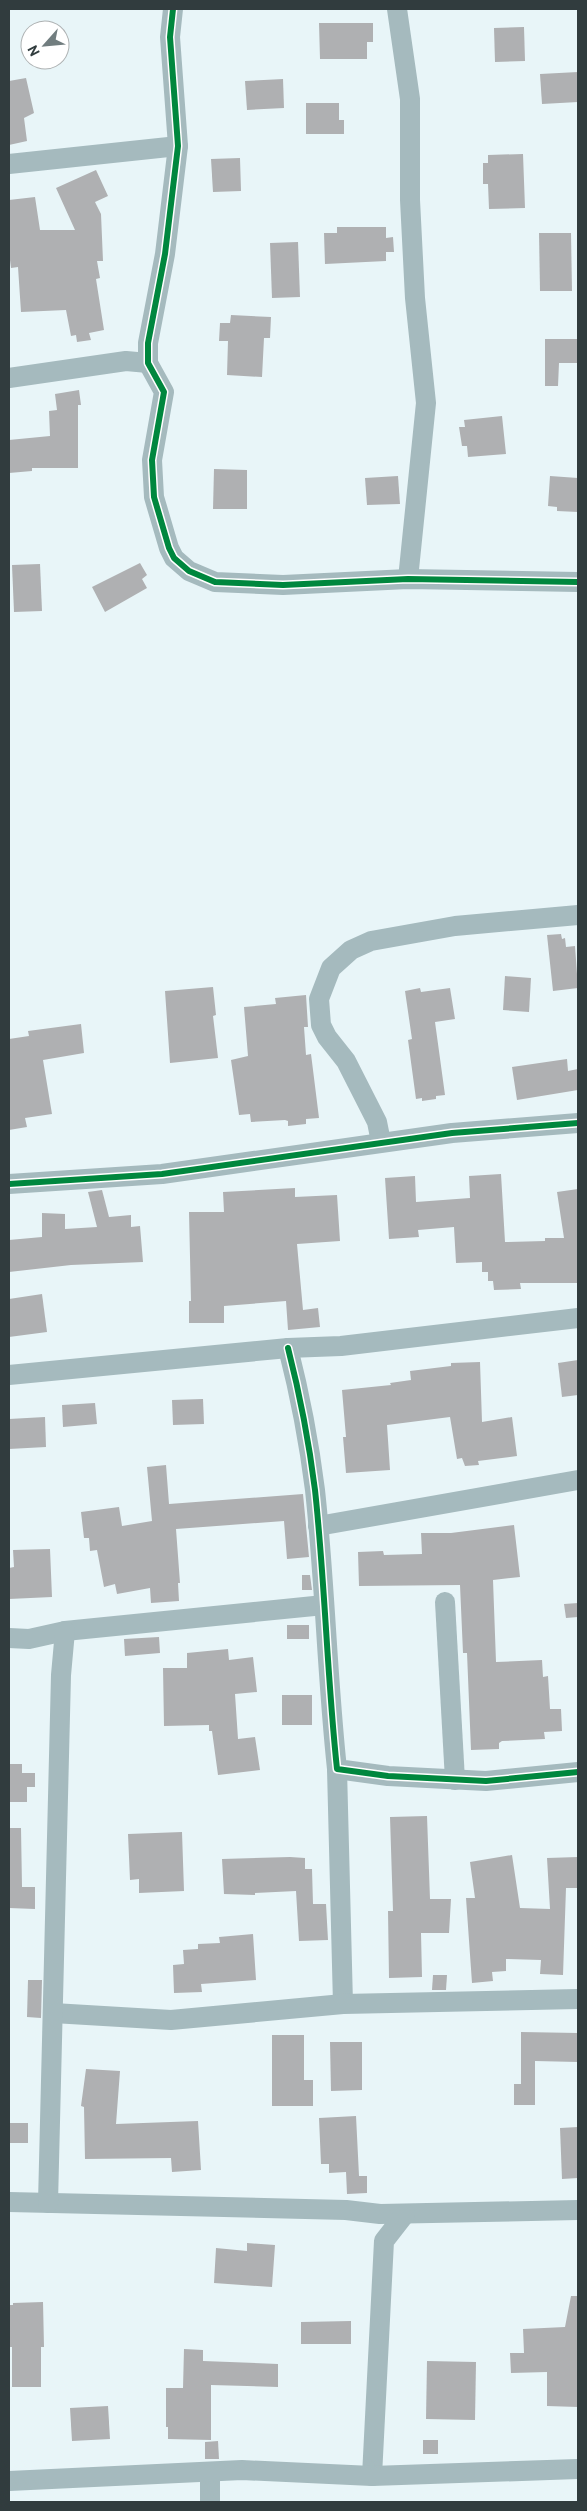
<svg xmlns="http://www.w3.org/2000/svg" width="587" height="2511" font-family="Overpass,sans-serif">
	<style>
		.building { fill: #afb0b2 }
		.lines { fill: none; stroke-linecap: round; stroke-linejoin: round }
		.minor { stroke: #a5babe; stroke-width: 20 }
		.cycleway-casing { stroke: #fff; stroke-width: 9 }
		.cycleway { stroke: #00873e; stroke-width: 6 }
	</style>
	<rect width="100%" height="100%" fill="#e8f5f8"/>
	<g class="building">
		<path d="M319,23H373V42H367V59H320Z"/>
		<path d="M524,27L525,61L495,62L494,28Z"/>
		<path d="M578,72V102L542,104L540,74Z"/>
		<path d="M26,78L34,113L24,118L27,141L9,145V81Z"/>
		<path d="M283,79L284,108L247,110L245,81Z"/>
		<path d="M306,103H339V120H344V134H306Z"/>
		<path d="M523,154L525,208L489,209L488,184H483V163H488V155Z"/>
		<path d="M240,158L241,191L213,192L211,159Z"/>
		<path d="M96,170L108,196L95,202L101,214L103,261H97L100,278L96,279L104,330L89,333L91,340L77,342L76,335L71,336L66,310L21,312L18,267L11,268L9,252V200L35,197L40,230H75L56,188Z"/>
		<path d="M337,227H386V238L393,237L394,252H386V261L325,264L324,233H337Z"/>
		<path d="M539,233H571L572,291H540Z"/>
		<path d="M298,242L300,297L272,298L270,243Z"/>
		<path d="M231,315L271,317L270,338H264L262,377L227,375L228,341H219L220,323H230Z"/>
		<path d="M545,339H578V363H559L558,386H545Z"/>
		<path d="M79,390L81,405H78V468H32V471L9,473V440L50,436L49,411L57,410L55,394Z"/>
		<path d="M502,416L506,454L468,457L467,446H462L459,427H465L464,420Z"/>
		<path d="M214,469L247,470V509H213Z"/>
		<path d="M398,476L400,504L367,505L365,478Z"/>
		<path d="M550,476L578,478V512L557,511V507L548,506Z"/>
		<path d="M140,563L147,575L142,579L147,588L105,612L92,587Z"/>
		<path d="M40,564L42,611L14,612L12,565Z"/>
		<path d="M561,934L562,939L565,938L566,947L575,946L578,988L553,991L547,935Z"/>
		<path d="M505,976L531,978L529,1012L503,1010Z"/>
		<path d="M213,987L216,1015L213,1016L218,1058L170,1063L165,991Z"/>
		<path d="M420,988L421,992L450,988L455,1019L435,1022L445,1095L436,1096V1099L422,1101V1098L416,1099L408,1040L412,1039L405,991Z"/>
		<path d="M306,995L308,1027H304L306,1055L311,1054L319,1118L306,1119V1124L288,1126V1121L285,1120L251,1122L250,1114L239,1115L231,1060L248,1056L244,1007L276,1004L275,998Z"/>
		<path d="M81,1024L84,1053L43,1060L52,1114L25,1118L27,1127L9,1130V1039L29,1036L28,1031Z"/>
		<path d="M567,1059L568,1071L578,1069V1090L517,1100L512,1067Z"/>
		<path d="M501,1174L505,1242L545,1241V1238H564L557,1192L578,1189V1283H520L521,1289L494,1290L493,1281H488V1272H482V1262L456,1263L454,1227L418,1230L419,1237L389,1239L385,1178L415,1176L416,1202L470,1198L469,1176Z"/>
		<path d="M295,1188V1197L337,1195L340,1241L297,1244L303,1310L318,1308L320,1327L288,1330L286,1301L224,1306V1323H189V1301H191L189,1212H224L223,1192Z"/>
		<path d="M102,1190L109,1217L131,1215V1227L140,1226L143,1262L71,1265L9,1272V1240L42,1237V1213L65,1214V1229L97,1227L88,1192Z"/>
		<path d="M42,1294L47,1332L9,1337V1299Z"/>
		<path d="M578,1360V1395L562,1397L558,1363Z"/>
		<path d="M480,1362L482,1422L512,1417L517,1456L478,1461L479,1465L465,1466L462,1458L457,1459L450,1417L387,1425L390,1470L346,1473L343,1437H346L342,1390L391,1385L390,1383L411,1380L410,1371L451,1366V1363Z"/>
		<path d="M203,1399L204,1424L173,1425L172,1400Z"/>
		<path d="M95,1403L97,1424L63,1427L62,1405Z"/>
		<path d="M45,1417L46,1447L9,1449V1419Z"/>
		<path d="M166,1465L169,1504L303,1494L309,1557L287,1559L284,1521L176,1529L180,1583H178L179,1601L151,1603L150,1588L117,1594L115,1584L104,1587L97,1550L90,1551L89,1538H84L81,1512L119,1507L122,1526L152,1521L147,1467Z"/>
		<path d="M514,1525L520,1577L493,1580L496,1662L542,1660L543,1677L548,1676L550,1709H561L562,1731L544,1732L545,1739L502,1741L499,1743V1749L471,1750L467,1653H463L460,1585L359,1586L358,1552L383,1551L384,1555L422,1554L421,1533H451Z"/>
		<path d="M50,1549L52,1597L9,1599V1568L14,1567L13,1550Z"/>
		<path d="M302,1575H310L312,1590H302Z"/>
		<path d="M578,1603V1617L566,1618L564,1604Z"/>
		<rect x="287" y="1625" width="22" height="14"/>
		<path d="M159,1637L160,1653L125,1656L124,1639Z"/>
		<path d="M228,1649L229,1660L253,1657L257,1692L235,1694L238,1739L255,1737L260,1770L218,1775L212,1731H209V1725L164,1726L163,1668H187V1653Z"/>
		<rect x="282" y="1695" width="30" height="30"/>
		<path d="M9,1764H22V1773H35V1787H27V1802H9Z"/>
		<path d="M427,1816L430,1899H451L449,1933H421L422,1977L389,1978L388,1911H393L390,1817Z"/>
		<path d="M9,1828H21L22,1887H35V1909L9,1908Z"/>
		<path d="M182,1832L184,1891L139,1893V1879L130,1880L128,1834Z"/>
		<path d="M512,1855L520,1908L550,1909L547,1858L578,1857V1888H566L563,1975L540,1974L541,1960L506,1959V1971L492,1972L493,1981L472,1983L466,1898H475L470,1862Z"/>
		<path d="M290,1857L305,1858V1869H312L313,1904H326L328,1940L299,1941L296,1891L255,1893V1895L224,1894L222,1859Z"/>
		<path d="M253,1934L256,1980L201,1984L202,1992L174,1993L173,1965L184,1964L183,1950L198,1949V1944L220,1943L219,1937Z"/>
		<path d="M433,1975H447L446,1990H432Z"/>
		<path d="M28,1980H42L41,2018L27,2017Z"/>
		<path d="M521,2032L578,2033V2062L535,2061V2105H514V2084H521Z"/>
		<path d="M272,2035H304V2080H313V2106H272Z"/>
		<path d="M330,2042H362V2090L331,2091Z"/>
		<path d="M86,2069L120,2071L116,2124L198,2121L201,2170L172,2172L171,2158L85,2159L84,2107L81,2106Z"/>
		<path d="M356,2116L359,2176H367V2193L347,2194L346,2172L329,2173V2164H321L319,2118Z"/>
		<rect x="9" y="2123" width="19" height="20"/>
		<path d="M578,2127V2178L562,2179L560,2128Z"/>
		<path d="M247,2243L275,2245L272,2287L214,2283L216,2248L247,2251Z"/>
		<path d="M571,2296H578V2407L547,2406V2372L511,2373L510,2353H524L523,2329L565,2327Z"/>
		<path d="M43,2302L44,2347H41V2387H12V2347H9V2305H13V2303Z"/>
		<path d="M351,2321V2344H301V2322Z"/>
		<path d="M184,2349L203,2350V2361L278,2364V2387L211,2385V2440L168,2439V2427H166V2388H183Z"/>
		<path d="M427,2361L476,2362L475,2420L426,2419Z"/>
		<path d="M108,2406L110,2439L72,2441L70,2408Z"/>
		<rect x="423" y="2440" width="15" height="14"/>
		<path d="M218,2441L219,2459H205V2442Z"/>
	</g>
	<g class="lines">
		<g class="minor">
			<path d="M173,9L170,37L178,146L165,254L148,343V363L164,392L152,460L154,497L169,548L174,558L189,571L215,582L283,585L408,579L578,582"/>
			<path d="M397,9L410,99V200L415,298L426,403L408,579"/>
			<path d="M9,164L178,146"/>
			<path d="M9,378L126,361L148,363"/>
			<path d="M381,1142L377,1122L346,1061L327,1037L321,1025L319,999L331,968L351,950L371,941L455,926L578,915"/>
			<path d="M9,1184L162,1174L452,1133L578,1123"/>
			<path d="M288,1348C300,1395 309,1442 315,1490C325,1582 327,1676 337,1769L388,1776L486,1781L578,1772"/>
			<path d="M9,1375L288,1348L341,1346L578,1318"/>
			<path d="M318,1526L578,1480"/>
			<path d="M445,1602L455,1780"/>
			<path d="M9,1638L29,1639L65,1631L324,1605"/>
			<path d="M337,1769L343,2004"/>
			<path d="M53,2013L171,2020L343,2004L578,1999"/>
			<path d="M9,2202L346,2210L380,2214L578,2210"/>
			<path d="M48,2203L61,1675L65,1631"/>
			<path d="M210,2472V2502"/>
			<path d="M372,2476L384,2241L405,2214"/>
			<path d="M9,2481L242,2470L372,2476L578,2469"/>
		</g>
		<defs>
			<g id="cycleway">
				<path d="M173,9L170,37L178,146L165,254L148,343V363L164,392L152,460L154,497L169,548L174,558L189,571L215,582L283,585L408,579L578,582"/>
				<path d="M9,1184L162,1174L452,1133L578,1123"/>
				<path d="M288,1348C300,1395 309,1442 315,1490C325,1582 327,1676 337,1769L388,1776L486,1781L578,1772"/>
			</g>
		</defs>
		<use href="#cycleway" class="cycleway-casing"/>
		<use href="#cycleway" class="cycleway"/>
	</g>
	<rect width="587" height="2511" fill="none" stroke="#313c3e" stroke-width="20"/>
	<g transform="translate(45 45) rotate(243)"><circle r="24" fill="#ffffff" stroke="#adb1b2"/>
	<path d="M0-4L9 19L0 12L-9 19Z" fill="#717d7f"/>
	<text y="-8" font-size="14" font-weight="bold" text-anchor="middle" fill="#313c3e">N</text>
	</g>
</svg>
